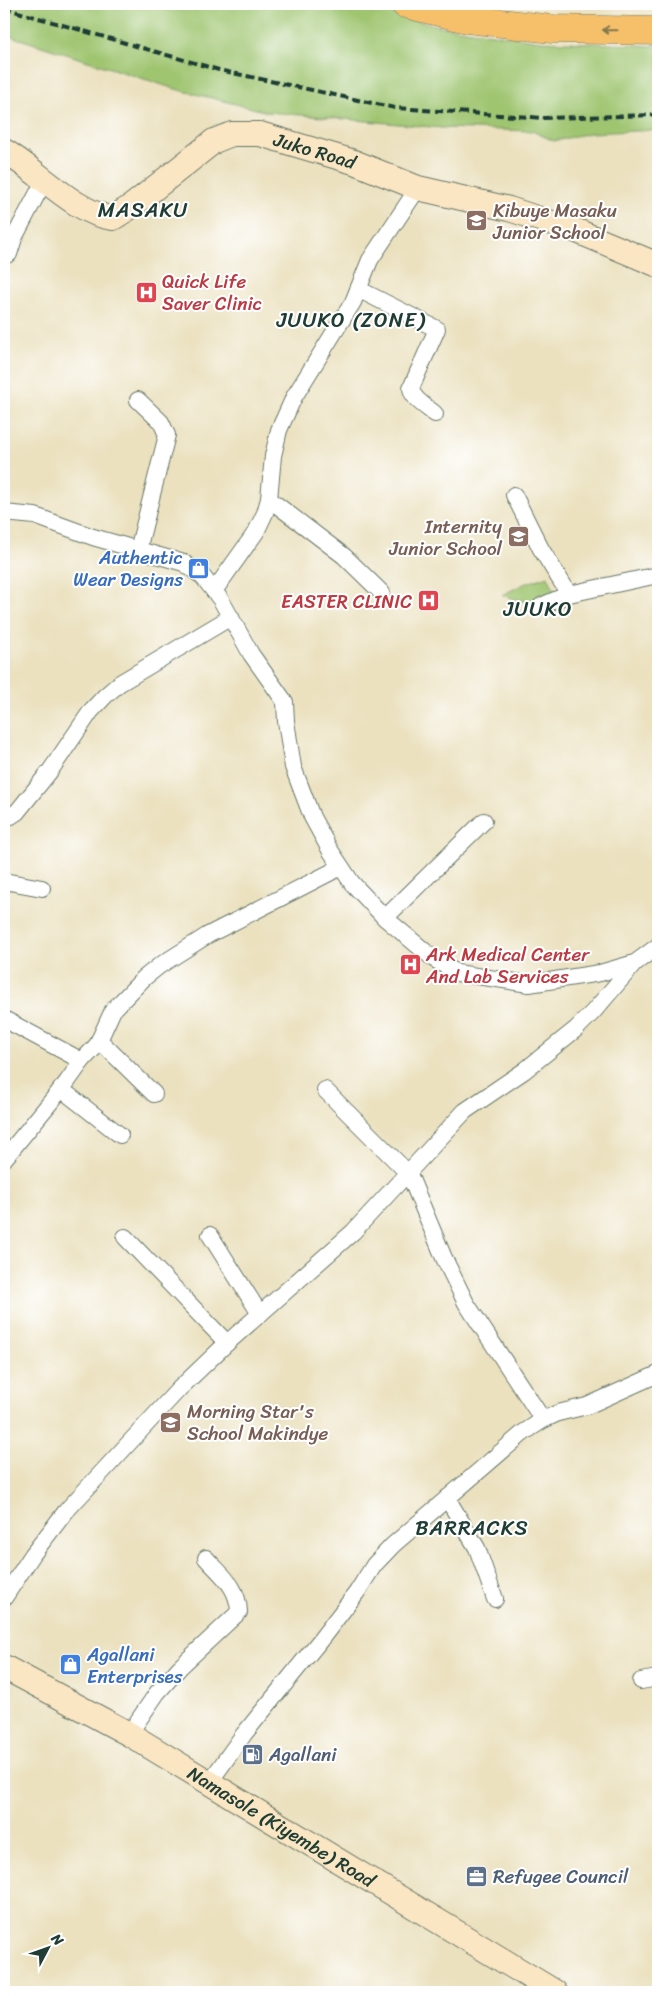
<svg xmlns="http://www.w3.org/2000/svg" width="662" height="1996" font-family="Sriracha,sans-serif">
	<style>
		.green { fill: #9fc56f; stroke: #5f8152 }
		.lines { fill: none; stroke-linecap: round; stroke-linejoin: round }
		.street-casing { stroke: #667665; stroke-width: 18 }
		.secondary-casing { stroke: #667665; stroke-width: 26 }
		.highway-casing { stroke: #667665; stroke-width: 29 }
		.street { stroke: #fff; stroke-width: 16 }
		.secondary { stroke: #fbe6c4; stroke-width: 24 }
		.highway { stroke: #f6c06b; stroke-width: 28 }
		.rail { stroke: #1f3d34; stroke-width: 4; stroke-dasharray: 8 4; stroke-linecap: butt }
		.oneway { stroke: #80784d }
		.labels { text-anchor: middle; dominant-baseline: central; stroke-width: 4; stroke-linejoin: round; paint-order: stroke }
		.street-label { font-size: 19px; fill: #1f3d34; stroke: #fff }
		.education-label { font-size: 19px; fill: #785e54; stroke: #fff; text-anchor: start }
		.health-label { font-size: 19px; fill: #be3a42; stroke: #fff; text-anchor: start }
		.shop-label { font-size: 19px; fill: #366cbe; stroke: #fff; text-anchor: end }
		.service-label { font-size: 19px; fill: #4e5e75; stroke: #fff; text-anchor: start }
		.quarter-label { font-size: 21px; letter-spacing: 1px; fill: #1f3d34; stroke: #fff }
	</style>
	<rect width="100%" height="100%" fill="#fff"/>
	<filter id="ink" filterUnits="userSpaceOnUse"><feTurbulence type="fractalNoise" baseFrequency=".02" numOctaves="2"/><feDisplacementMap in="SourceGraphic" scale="10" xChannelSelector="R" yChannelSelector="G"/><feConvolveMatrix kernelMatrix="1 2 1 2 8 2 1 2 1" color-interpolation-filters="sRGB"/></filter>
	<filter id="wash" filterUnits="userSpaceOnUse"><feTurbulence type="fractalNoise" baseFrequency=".0096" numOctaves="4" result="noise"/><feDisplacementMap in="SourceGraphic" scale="20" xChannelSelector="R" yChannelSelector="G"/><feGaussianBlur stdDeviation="1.12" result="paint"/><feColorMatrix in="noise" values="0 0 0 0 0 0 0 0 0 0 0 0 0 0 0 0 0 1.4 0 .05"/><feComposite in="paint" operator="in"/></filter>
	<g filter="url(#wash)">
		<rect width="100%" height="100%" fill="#ebe1bf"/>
		<g class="green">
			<path d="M4,4H359L438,26L541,41L658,46V130L590,133L554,141L532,131L442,128L268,112L175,89L4,34Z"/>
			<path d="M548,576L554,590L533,604L502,595L524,584Z"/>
		</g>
	</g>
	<g filter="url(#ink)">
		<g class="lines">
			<defs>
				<g id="street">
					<path d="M9,254L14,238L44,181"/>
					<path d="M358,289L437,329L411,388C412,399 427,407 435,414"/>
					<path d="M138,400L161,422L167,435L138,550"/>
					<path d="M514,495L541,549L569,594"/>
					<path d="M269,499L344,556L382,593"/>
					<path d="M4,513L35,516L93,537L184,563L203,577L221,600L251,654L285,702L286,721L293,767L312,817L330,850L352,883L385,918L434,959L457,973L529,984L600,973L635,963"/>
					<path d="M214,591L256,532L265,513L269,499L273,456L279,430L294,397L353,302L370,260L418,188"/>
					<path d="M541,606L569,594L658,575"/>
					<path d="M4,814L11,816L17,812L50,771L91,711L105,696L120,683L231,617"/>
					<path d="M4,881L42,888"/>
					<path d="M385,918L484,821"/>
					<path d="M4,1019L82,1061"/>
					<path d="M99,1040L154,1094"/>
					<path d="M61,1089L120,1135"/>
					<path d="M325,1090L409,1174L444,1258L466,1303L543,1420"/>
					<path d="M4,1159L67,1082L82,1061L97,1045L113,1010L144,978L159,966L208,935L341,867"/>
					<path d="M210,1235L260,1314"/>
					<path d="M125,1237L227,1343"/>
					<path d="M447,1498L477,1548L495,1599"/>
					<path d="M4,1598L33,1554L66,1511L179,1389L227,1343L353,1232L465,1111L524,1071L576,1029L593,1012L635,963L658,946"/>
					<path d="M641,1681L658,1678"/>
					<path d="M129,1734L157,1693L180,1667L239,1612C238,1586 222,1576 206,1558"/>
					<path d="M209,1783L244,1734L318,1643L357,1592L374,1565L393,1545L523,1433L543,1420L558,1413L587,1406L658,1374"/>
				</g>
				<g id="secondary">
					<path id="s1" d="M4,151C35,168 77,215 113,218L132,206L214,141L232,134H260L354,162L418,188L509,209L577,231L658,265"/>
					<path id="s2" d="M4,1667L129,1734L555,1992"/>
				</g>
				<path id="highway" d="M405,4L467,19L552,29L658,31"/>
			</defs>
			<use href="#street" class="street-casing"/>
			<use href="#secondary" class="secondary-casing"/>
			<use href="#highway" class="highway-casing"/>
			<use href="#street" class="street"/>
			<use href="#secondary" class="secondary"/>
			<use href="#highway" class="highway"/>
			<path class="rail" d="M4,8L219,70L395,108L544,118L658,115"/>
		</g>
		<defs><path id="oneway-shaft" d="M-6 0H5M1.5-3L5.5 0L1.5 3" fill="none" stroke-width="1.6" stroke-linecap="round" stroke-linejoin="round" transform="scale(1.25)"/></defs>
		<use class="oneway" href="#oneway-shaft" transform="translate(610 30) rotate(-179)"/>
	</g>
	<defs>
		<symbol id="school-square" viewBox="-11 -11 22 22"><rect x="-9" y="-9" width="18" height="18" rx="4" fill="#8d6e63" stroke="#fff"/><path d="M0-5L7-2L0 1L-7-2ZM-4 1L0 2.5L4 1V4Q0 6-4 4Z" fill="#fff"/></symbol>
		<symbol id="hospital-square" viewBox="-11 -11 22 22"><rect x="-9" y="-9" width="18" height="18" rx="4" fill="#e0444e" stroke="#fff"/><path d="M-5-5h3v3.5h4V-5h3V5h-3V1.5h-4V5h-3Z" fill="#fff"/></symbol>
		<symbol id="shop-square" viewBox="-11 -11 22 22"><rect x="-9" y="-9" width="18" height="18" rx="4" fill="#3f7fe0" stroke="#fff"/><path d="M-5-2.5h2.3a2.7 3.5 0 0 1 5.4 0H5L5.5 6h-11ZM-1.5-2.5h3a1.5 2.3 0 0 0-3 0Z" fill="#fff"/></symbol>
		<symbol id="fuel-square" viewBox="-11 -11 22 22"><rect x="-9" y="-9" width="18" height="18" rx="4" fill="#5c6f8a" stroke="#fff"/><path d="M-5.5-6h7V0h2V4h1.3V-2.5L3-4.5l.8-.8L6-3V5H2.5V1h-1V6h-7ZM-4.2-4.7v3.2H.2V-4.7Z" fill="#fff"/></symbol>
		<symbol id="office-square" viewBox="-11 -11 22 22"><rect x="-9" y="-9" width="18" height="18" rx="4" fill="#5c6f8a" stroke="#fff"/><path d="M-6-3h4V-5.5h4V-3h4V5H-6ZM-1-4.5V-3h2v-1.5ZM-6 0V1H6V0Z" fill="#fff"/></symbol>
	</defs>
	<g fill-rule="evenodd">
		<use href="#school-square" x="464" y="208" width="25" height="25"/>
		<use href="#hospital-square" x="134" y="280" width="25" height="25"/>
		<use href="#school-square" x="506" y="524" width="25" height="25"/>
		<use href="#shop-square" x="186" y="556" width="25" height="25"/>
		<use href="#hospital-square" x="416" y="588" width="25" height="25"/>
		<use href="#hospital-square" x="398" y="952" width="25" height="25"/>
		<use href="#school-square" x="158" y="1410" width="25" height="25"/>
		<use href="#shop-square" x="58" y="1652" width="25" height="25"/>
		<use href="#fuel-square" x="240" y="1742" width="25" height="25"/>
		<use href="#office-square" x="464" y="1864" width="25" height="25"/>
	</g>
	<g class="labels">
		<g class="street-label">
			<text stroke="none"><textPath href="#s1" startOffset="361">Juko Road</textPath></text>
			<text stroke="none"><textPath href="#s2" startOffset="320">Namasole (Kiyembe) Road</textPath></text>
		</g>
		<g class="education-label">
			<text x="493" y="210">Kibuye Masaku<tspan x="493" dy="22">Junior School</tspan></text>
			<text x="502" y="526" text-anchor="end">Internity<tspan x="502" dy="22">Junior School</tspan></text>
			<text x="187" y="1411">Morning Star's<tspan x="187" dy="22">School Makindye</tspan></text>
		</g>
		<g class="health-label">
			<text x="162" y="281">Quick Life<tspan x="162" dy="22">Saver Clinic</tspan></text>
			<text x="412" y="601" text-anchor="end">EASTER CLINIC</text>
			<text x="426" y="954">Ark Medical Center<tspan x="426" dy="22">And Lab Services</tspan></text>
		</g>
		<g class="shop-label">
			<text x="183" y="557">Authentic<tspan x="183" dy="22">Wear Designs</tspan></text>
			<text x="87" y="1654" text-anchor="start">Agallani<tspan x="87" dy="22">Enterprises</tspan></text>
		</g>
		<g class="service-label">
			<text x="269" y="1754">Agallani</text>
			<text x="493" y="1876">Refugee Council</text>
		</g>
		<g class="quarter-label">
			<text x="143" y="210">MASAKU</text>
			<text x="351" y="320">JUUKO (ZONE)</text>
			<text x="538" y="609">JUUKO</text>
			<text x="472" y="1528">BARRACKS</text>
		</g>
	</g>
	<rect width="662" height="1996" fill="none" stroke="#fff" stroke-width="20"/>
	<g transform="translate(48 1948) rotate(49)" stroke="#ffffff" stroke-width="4" paint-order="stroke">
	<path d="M0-4L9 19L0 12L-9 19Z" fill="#1f3d34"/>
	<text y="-8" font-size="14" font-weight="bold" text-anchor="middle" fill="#1f3d34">N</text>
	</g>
</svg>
